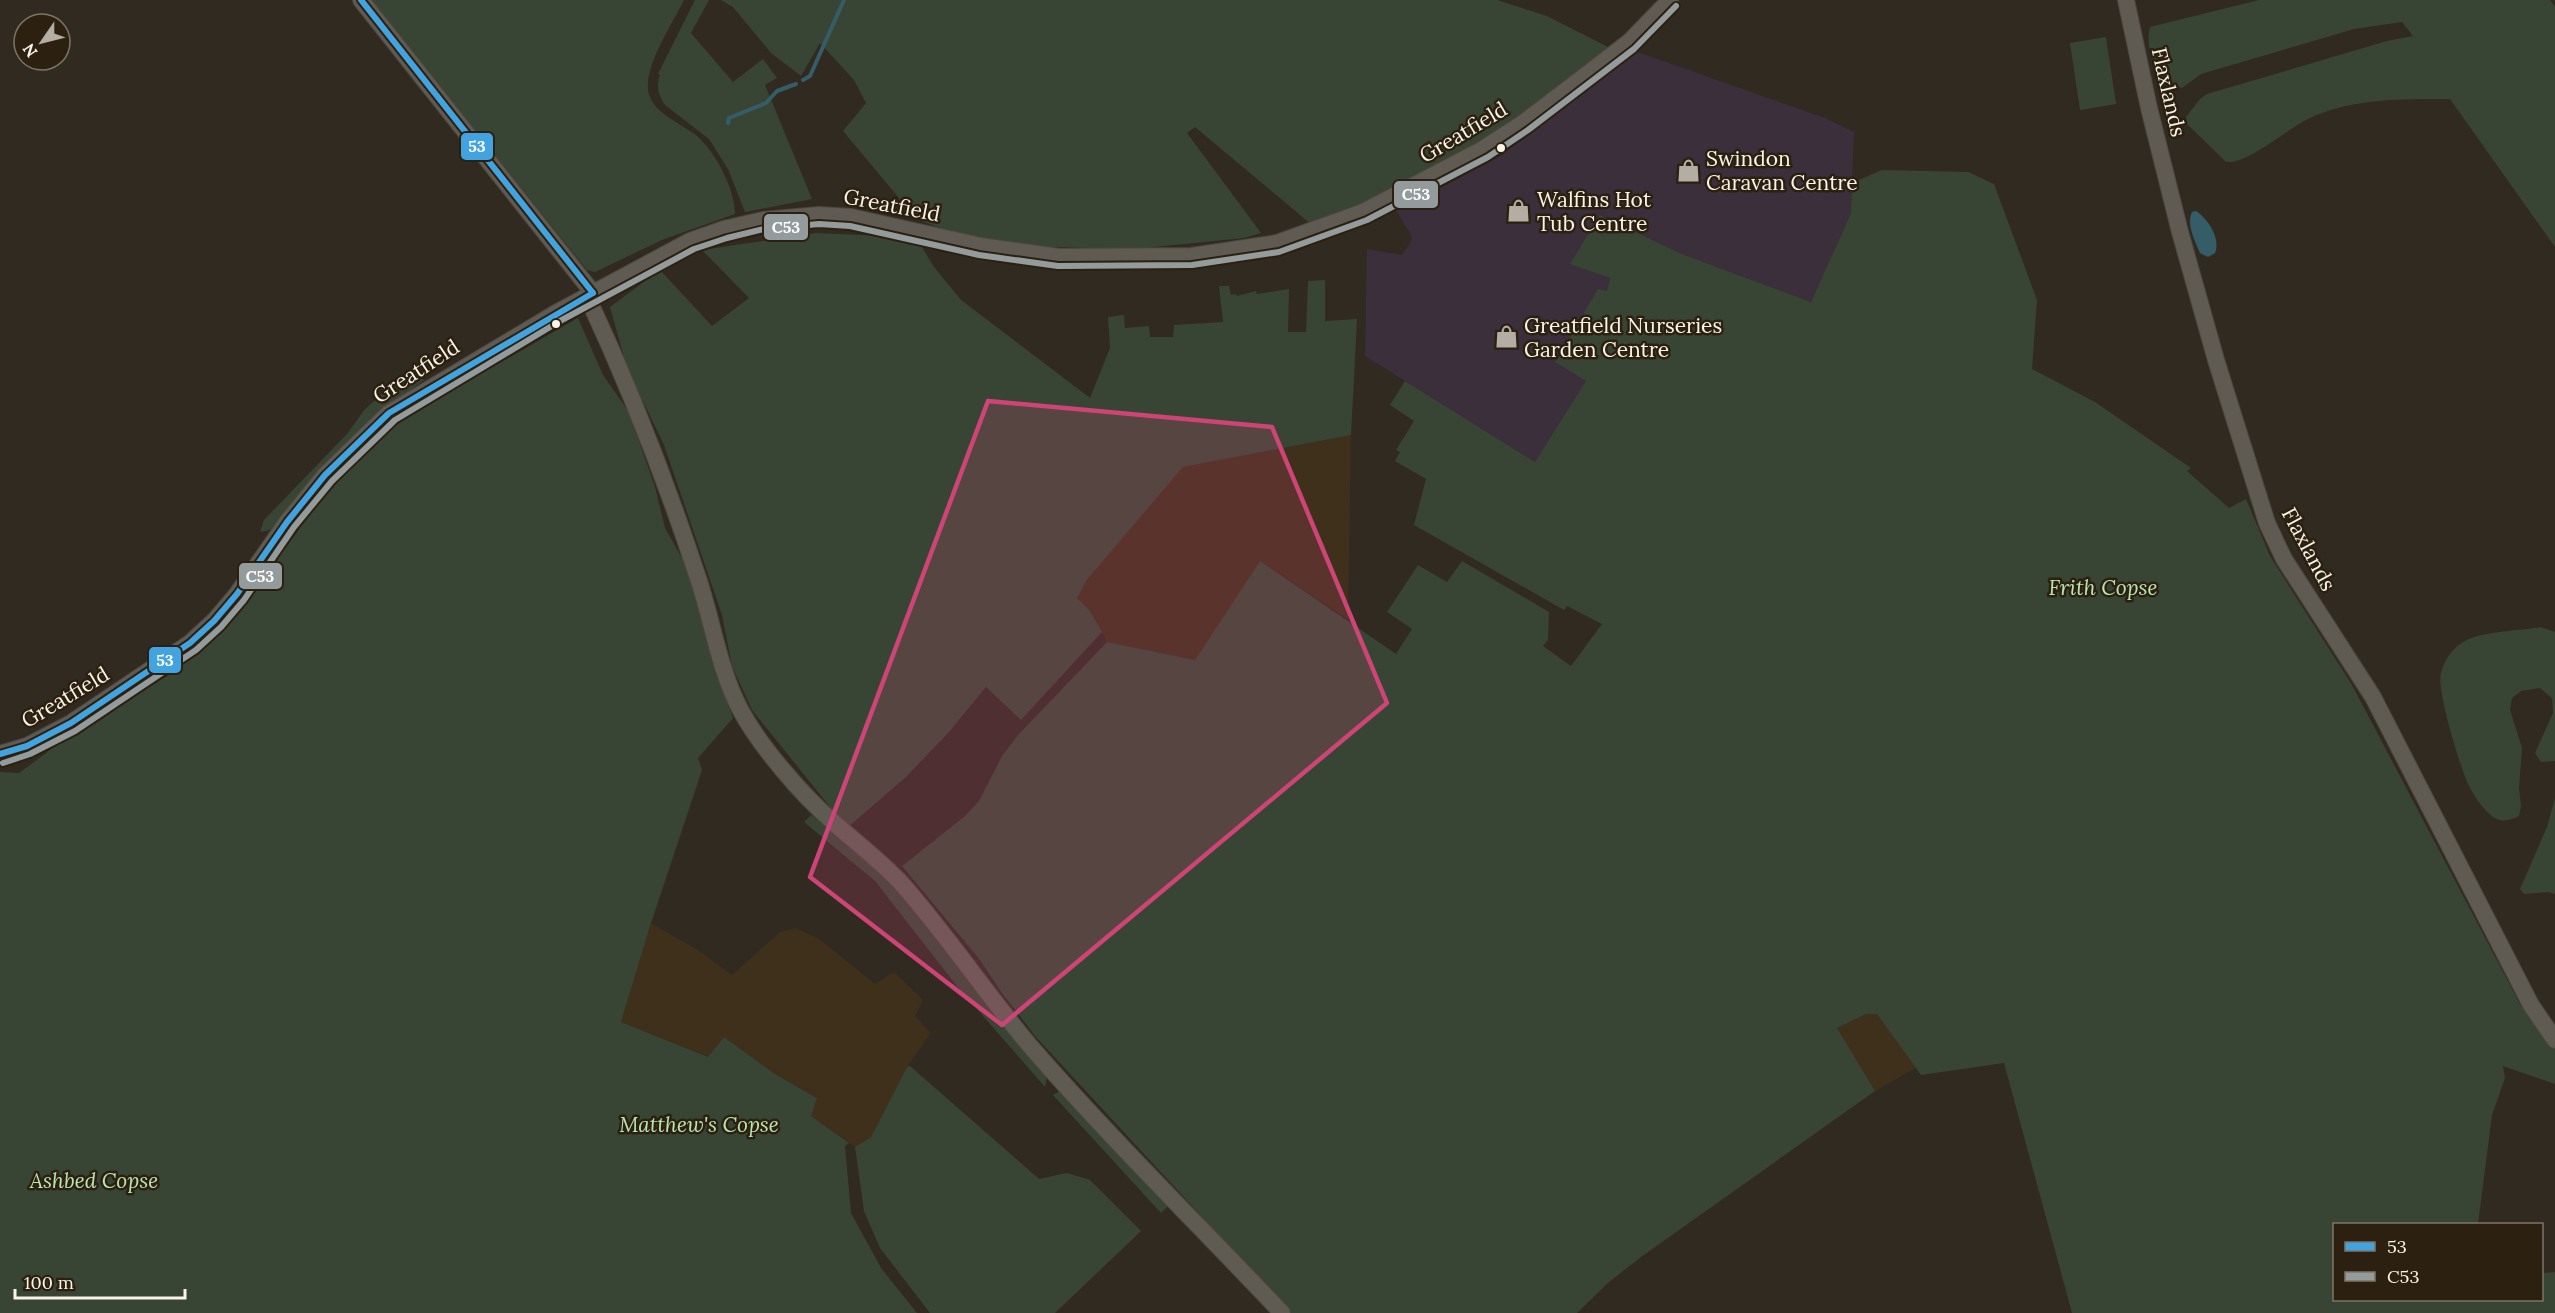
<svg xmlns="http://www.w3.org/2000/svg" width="2555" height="1313" font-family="Lora,serif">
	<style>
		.commercial { fill: #3a2f3b }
		.built { fill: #3e301a }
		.green { fill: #394534 }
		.water { fill: #355d68 }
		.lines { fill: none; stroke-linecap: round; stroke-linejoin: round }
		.stream { stroke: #355d68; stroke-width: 4 }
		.minor-casing { stroke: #4c473f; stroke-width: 18 }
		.minor { stroke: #5f5a52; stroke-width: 16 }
		.bus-1-casing { stroke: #2c2110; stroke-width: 10 }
		.bus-2-casing { stroke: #2c2110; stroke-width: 10 }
		.bus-1 { stroke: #41a4e0; stroke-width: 6 }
		.bus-2 { stroke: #949b9d; stroke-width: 6 }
		.marked { fill: #cd4477; fill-opacity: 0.2; stroke: #cd4477; stroke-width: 4.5; stroke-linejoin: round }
		.bus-dot { fill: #faf3e8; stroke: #2c2110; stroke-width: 2 }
		.labels { text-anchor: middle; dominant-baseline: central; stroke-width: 5; stroke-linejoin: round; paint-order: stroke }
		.street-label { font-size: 21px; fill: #faf3e8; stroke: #2c2110 }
		.poi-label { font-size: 21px; fill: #faf3e8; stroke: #2c2110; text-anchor: start }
		.park-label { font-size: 21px; font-style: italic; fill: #b9e5b1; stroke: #2c2110 }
		.line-badge { stroke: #2c2110; stroke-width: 2 }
		.badge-label { font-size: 16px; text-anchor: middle; font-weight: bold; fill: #fff }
	</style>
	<rect width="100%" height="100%" fill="#302a20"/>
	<path class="commercial" d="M1632,50L1825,118L1854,132L1851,213L1811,302L1682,254L1601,215L1611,278L1616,513L1365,356L1367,249L1402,255L1412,240L1410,233L1393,206L1413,197L1416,201L1501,156Z"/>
	<g class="built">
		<path d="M1351,435L1348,619L1260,561L1195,660L1107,642L1090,611L1076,598L1086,581L1183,467Z"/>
		<path d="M651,923L698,950L732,975L780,932L796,928L818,938L875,984L894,972L923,1000L915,1016L931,1033L907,1067L871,1137L855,1147L811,1116L816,1097L775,1074L724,1037L709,1057L621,1022Z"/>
		<path d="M1866,1014H1877L1916,1068L1875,1091L1836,1028Z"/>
	</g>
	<g class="green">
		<path d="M373,0H684C673,23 645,64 648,90C651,113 681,123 697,136C716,153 735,189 735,214L662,240L595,272L587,270L371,1Z"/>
		<path d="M695,0H709L691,33L733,82L763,59L777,78L765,85L812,199L745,212L728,169L709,139L665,105C658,94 656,87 660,75L658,74Z"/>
		<path d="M721,0H1497L1547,16L1612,49L1500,131L1369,201L1312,225L1195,127L1187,133L1261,233L1244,238L1134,249L1046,247L969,238L904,215L899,198L843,131L866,103L854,80L820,43L801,76L771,53L733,7Z"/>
		<path d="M2259,0H2550L2555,7V247L2450,99C2402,99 2351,98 2308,119C2287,129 2248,164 2226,162L2187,124L2186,117L2200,99L2207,94L2387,41L2413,36L2402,22L2354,29L2201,74L2182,88C2158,83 2144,50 2150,27Z"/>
		<path d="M2106,37L2116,104L2080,110L2070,43Z"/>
		<path d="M1882,170L1968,172L1994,184L2037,300L2032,369L2095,402L2191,468L2187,471L2229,508L2246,499L2270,556L2352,685L2520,1004L2555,1048V1084L2503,1066L2505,1078L2492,1115L2478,1224H2334V1300H2542V1273L2555,1272V1313H2072L2004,1063L1921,1075L1877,1014H1866L1837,1028L1875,1091L1641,1257L1609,1282L1577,1313H1291L1035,1036L1002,993L980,960L902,866L965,816L979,801L1002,756L1018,735L1107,642L1195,660L1260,561L1396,654L1412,629L1387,612L1418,565L1447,582L1462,561L1549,612L1548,640L1543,646L1571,666L1602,624L1567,606L1564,610L1414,525L1426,479L1395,461L1400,452L1396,450L1414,421L1390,405L1405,381L1535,462L1586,381L1555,362L1598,289L1607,291L1610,278L1570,264L1600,215L1682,254L1811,302L1851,213L1852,183Z"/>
		<path d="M816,233L883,236L919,242L934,267L961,300L1090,398L1110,348L1108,317L1124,315L1125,328L1149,326L1150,337H1173L1174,325L1223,322L1219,286H1229L1231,295L1236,294L1237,296L1256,291L1257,294L1289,289L1288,332H1306L1308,281L1325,280V321L1357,319L1351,435L1183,467L1086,581L1077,598L1090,611L1102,632L1021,720L986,687L949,732L906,777L847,828L752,710L732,666L722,615L664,445L627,368L610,307L660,270L712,326L749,298L702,250Z"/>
		<path d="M578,318L603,375L629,412L655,487L665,528L691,574L712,660L733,718L698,758L702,770L651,923L621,1022L708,1057L724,1037L775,1074L817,1098L811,1116L849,1143L845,1146L851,1213L881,1268L917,1313H0V772L19,773L72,734L169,675L234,619L319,502L388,427Z"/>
		<path d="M412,368L424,380L393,402L270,530L260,532L264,520L347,434L365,409Z"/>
		<path d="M2541,627L2555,632V761L2541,762L2535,753L2553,713L2552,698L2540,688L2521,691L2512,698L2510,710L2522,748L2519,788L2521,806L2519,816C2510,820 2502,823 2493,817C2483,810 2473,794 2468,784C2460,766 2436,689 2441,673C2444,660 2453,647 2465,641C2482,631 2520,631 2541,627Z"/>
		<path d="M2555,798V894L2548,892L2524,894L2520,889L2547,827Z"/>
		<path d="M811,815L867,857L905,895L1047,1077L1045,1087L956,985L875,881L804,822Z"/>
		<path d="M910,1066L1039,1179L1067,1173L1090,1180L1141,1231L1055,1313H930L880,1248L864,1211L855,1147L871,1137L907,1067Z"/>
		<path d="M1062,1090L1168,1206L1161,1213L1053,1095Z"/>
	</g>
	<path class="water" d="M2196,211C2208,219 2221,238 2215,253L2208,257L2200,253C2195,241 2186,224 2192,212Z"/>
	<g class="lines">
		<g class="stream">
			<path d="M803,80L810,76L844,0"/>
			<path d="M728,123L729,118L766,103L777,91L796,84"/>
		</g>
		<defs>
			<g id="minor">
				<path d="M361,0L593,293"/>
				<path d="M2126,0L2149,108L2180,232L2216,360L2267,523L2284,559L2373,697L2531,1005L2555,1040"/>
				<path d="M587,296C629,386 665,478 696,572C712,617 718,667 740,709C759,745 801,794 832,821C855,842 880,860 902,884C948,936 986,994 1031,1047C1111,1139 1198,1224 1282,1313"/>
				<path d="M0,754L27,746L71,723L190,643L214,621L237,594L287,522L325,475L389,413L556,313L690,241L724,229L763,220L819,215L851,217L981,246L1059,257L1192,256L1277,243L1363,212L1483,149L1523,123L1629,42L1670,0"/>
			</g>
		</defs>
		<use href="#minor" class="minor-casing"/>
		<use href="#minor" class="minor"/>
		<defs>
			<g id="bus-1">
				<path d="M361,0L593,293"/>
				<path d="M0,754L27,746L71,723L190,643L214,621L237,594L287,522L325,475L389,413L593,293"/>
			</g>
			<path id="bus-2" d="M3,763L30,754L75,731L196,650L221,627L244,600L294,527L332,481L395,420L560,321L694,249L727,238L764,229L819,224L850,226L979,255L1058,266L1192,265L1279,252L1367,220L1488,157L1528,130L1634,49L1676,6"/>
		</defs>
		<use href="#bus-1" class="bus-1-casing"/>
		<use href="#bus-2" class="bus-2-casing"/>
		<use href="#bus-1" class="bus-1"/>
		<use href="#bus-2" class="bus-2"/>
	</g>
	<path class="marked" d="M988,401L1272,427L1387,703L1002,1025L810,877Z"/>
	<defs>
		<symbol id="shop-bare" viewBox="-9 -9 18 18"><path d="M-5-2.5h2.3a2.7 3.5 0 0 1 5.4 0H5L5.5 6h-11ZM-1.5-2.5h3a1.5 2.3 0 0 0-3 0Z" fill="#b3ada2" stroke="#2c2110" stroke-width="2.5" paint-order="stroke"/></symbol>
	</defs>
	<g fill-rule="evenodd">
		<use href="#shop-bare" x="1672" y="154" width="33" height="33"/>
		<use href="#shop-bare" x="1502" y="194" width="33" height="33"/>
		<use href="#shop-bare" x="1490" y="320" width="33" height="33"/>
	</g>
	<g class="bus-dot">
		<circle cx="1501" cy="148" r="5"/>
		<circle cx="556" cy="324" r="5"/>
	</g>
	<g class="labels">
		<g class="street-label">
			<text transform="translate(2169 92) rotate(77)">Flaxlands</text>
			<text transform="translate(1463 132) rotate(-31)">Greatfield</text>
			<text transform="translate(892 205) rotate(11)">Greatfield</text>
			<text transform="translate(416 371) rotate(-33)">Greatfield</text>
			<text transform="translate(2309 549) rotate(62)">Flaxlands</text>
			<text transform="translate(65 697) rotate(-31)">Greatfield</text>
		</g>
		<g class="poi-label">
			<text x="1706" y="158">Swindon<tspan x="1706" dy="24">Caravan Centre</tspan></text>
			<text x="1537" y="199">Walfins Hot<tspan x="1537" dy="24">Tub Centre</tspan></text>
			<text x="1524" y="325">Greatfield Nurseries<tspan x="1524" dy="24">Garden Centre</tspan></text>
		</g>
		<g class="park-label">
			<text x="2103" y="587">Frith Copse</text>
			<text x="699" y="1124">Matthew's Copse</text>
			<text x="94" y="1180">Ashbed Copse</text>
		</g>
	</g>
	<g class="line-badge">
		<rect x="460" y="132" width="34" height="29" rx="6" fill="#41a4e0"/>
		<rect x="1393" y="180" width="46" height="29" rx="6" fill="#949b9d"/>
		<rect x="763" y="213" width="46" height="28" rx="6" fill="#949b9d"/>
		<rect x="238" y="562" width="45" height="28" rx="6" fill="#949b9d"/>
		<rect x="148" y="646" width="34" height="28" rx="6" fill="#41a4e0"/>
	</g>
	<g class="badge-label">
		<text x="477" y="152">53</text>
		<text x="1416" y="200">C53</text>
		<text x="786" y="233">C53</text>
		<text x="260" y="582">C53</text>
		<text x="165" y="666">53</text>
	</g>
	<rect x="2333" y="1223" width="210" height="78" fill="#2c2110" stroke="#7e7566" stroke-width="1.5"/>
	<rect x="2345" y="1242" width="30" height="9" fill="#41a4e0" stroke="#7e7566" stroke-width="1.5"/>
	<text x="2387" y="1253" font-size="18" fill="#faf3e8">53</text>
	<rect x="2345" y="1272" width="30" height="9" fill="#949b9d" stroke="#7e7566" stroke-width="1.5"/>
	<text x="2387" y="1283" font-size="18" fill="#faf3e8">C53</text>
	<g transform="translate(42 42) rotate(235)"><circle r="28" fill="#2c2110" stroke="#7e7566" stroke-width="1.5"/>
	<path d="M0-4.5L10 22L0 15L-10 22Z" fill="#b3ada2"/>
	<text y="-9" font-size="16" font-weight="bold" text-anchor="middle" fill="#faf3e8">N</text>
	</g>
	<path d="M15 1289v9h170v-9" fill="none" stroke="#faf3e8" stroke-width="3"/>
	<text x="24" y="1289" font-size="18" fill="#faf3e8" stroke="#2c2110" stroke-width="4.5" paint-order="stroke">100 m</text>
</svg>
